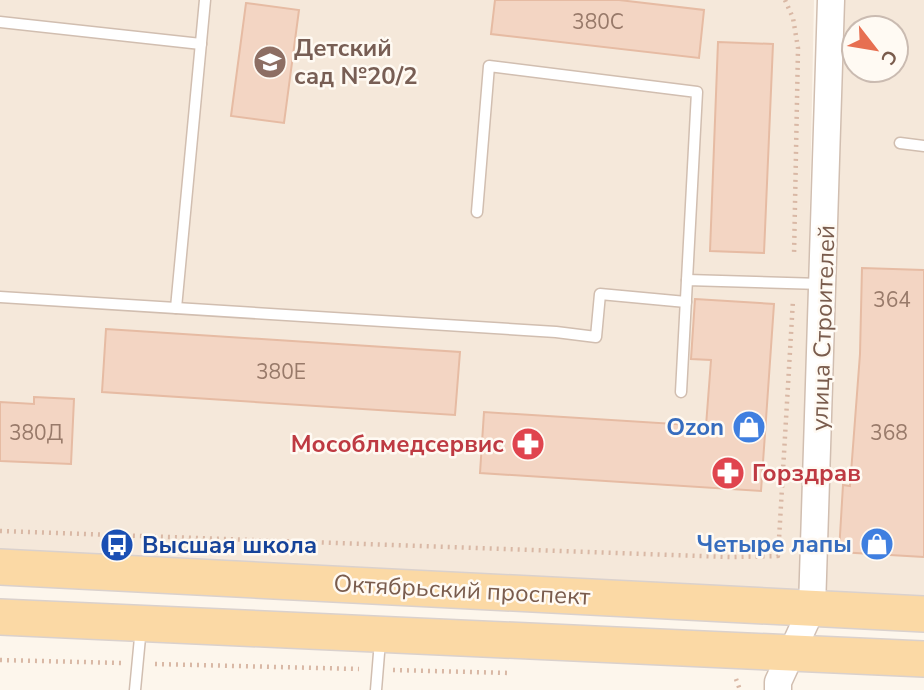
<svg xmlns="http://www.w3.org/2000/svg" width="924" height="690" font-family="'Nunito Sans',sans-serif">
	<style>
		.residential { fill: #f5e8da; fill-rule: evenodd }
		.building { fill: #f3d5c3; stroke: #e6bba3; stroke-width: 2 }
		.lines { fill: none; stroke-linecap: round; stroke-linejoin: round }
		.service-casing { stroke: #d1beb0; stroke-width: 13 }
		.tertiary-casing { stroke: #d1beb0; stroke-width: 29 }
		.primary-casing { stroke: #dad1cd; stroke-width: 38 }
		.path { stroke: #d9b8a5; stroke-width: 4.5; stroke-dasharray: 2 5; stroke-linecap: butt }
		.service { stroke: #fff; stroke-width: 10 }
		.tertiary { stroke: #fff; stroke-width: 26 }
		.primary { stroke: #fbd9a5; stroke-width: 35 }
		.labels { text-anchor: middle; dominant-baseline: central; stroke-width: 5; stroke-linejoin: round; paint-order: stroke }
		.number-label { font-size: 21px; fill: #987a6a }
		.education-label { font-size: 24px; font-weight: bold; fill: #785e54; stroke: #fffaf3; text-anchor: start }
		.street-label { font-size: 24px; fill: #7a5c4d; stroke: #fffaf3 }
		.shop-label { font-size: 24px; font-weight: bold; fill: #366cbe; stroke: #fffaf3; text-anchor: end }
		.health-label { font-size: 24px; font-weight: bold; fill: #be3a42; stroke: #fffaf3; text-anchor: end }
		.transit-label { font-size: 24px; font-weight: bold; fill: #164399; stroke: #fffaf3; text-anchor: start }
	</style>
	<rect width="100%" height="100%" fill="#fdf6ec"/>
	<g class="residential">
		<path d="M0,0H814L802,593L0,559Z"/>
		<path d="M844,0H924V598L825,592ZM854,28H896V70H854Z"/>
	</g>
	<g class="building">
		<path d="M495,0H619L704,10L699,58L491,34Z"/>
		<path d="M246,3L299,10L284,123L231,116Z"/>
		<path d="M718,42L773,44L764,253L710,251Z"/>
		<path d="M862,268L924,270V557L839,552L843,485L850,486L860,354Z"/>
		<path d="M695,299L774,304L761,491L480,473L484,412L706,426L711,360L691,359Z"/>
		<path d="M106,329L460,352L455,415L102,392Z"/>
		<path d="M34,397L74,399L71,464L0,461V402L34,404Z"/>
	</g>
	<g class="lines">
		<defs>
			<g id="service">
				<path d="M0,22L201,44"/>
				<path d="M900,143L924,146"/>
				<path d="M477,212L489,66L697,92L687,280"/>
				<path d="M0,297L556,332L596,337L600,294L686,302"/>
				<path d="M176,308L205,0"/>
				<path d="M681,392L687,280L821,284"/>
				<path d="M135,690L141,627"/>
				<path d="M376,690L380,641"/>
			</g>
			<path id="tertiary" d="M778,690V682L812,608L831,0"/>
			<g id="primary">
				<path d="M0,567L924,614"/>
				<path d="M0,617L924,659"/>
			</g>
		</defs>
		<use href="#service" class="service-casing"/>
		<use href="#tertiary" class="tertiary-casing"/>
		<use href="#primary" class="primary-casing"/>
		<g class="path">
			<path d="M785,0L793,18L798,48L794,256"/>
			<path d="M0,531L731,557L778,556L793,300"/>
			<path d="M0,660L122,663"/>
			<path d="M155,664L359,669"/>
			<path d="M393,670L510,673"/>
			<path d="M736,679L740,690"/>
		</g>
		<use href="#service" class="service"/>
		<use href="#tertiary" class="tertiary"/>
		<use href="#primary" class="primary"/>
	</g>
	<defs>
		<symbol id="school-disc" viewBox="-11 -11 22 22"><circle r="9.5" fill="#8d6e63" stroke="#fffaf3"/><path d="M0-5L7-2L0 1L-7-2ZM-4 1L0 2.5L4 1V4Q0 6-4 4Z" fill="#fff"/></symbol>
		<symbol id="shop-disc" viewBox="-11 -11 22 22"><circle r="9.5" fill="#3f7fe0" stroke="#fffaf3"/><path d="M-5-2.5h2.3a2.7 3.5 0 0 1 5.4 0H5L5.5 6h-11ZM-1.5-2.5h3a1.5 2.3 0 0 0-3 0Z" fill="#fff"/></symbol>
		<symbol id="pharmacy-disc" viewBox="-11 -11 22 22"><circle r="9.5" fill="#e0444e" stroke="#fffaf3"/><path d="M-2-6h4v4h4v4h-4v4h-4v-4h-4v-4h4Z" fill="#fff"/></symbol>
		<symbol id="bus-disc" viewBox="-11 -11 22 22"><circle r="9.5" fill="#1a4fb4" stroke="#fffaf3"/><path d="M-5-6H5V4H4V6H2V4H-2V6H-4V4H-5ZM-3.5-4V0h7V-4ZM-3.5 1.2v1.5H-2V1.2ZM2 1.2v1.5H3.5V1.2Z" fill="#fff"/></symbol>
	</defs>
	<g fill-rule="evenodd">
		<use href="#school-disc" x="251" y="43" width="38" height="38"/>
		<use href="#shop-disc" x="730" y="408" width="38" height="38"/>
		<use href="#pharmacy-disc" x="509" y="425" width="38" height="38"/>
		<use href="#pharmacy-disc" x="709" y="454" width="38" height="38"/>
		<use href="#shop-disc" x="858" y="525" width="38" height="38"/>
		<use href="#bus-disc" x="98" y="526" width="38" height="38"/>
	</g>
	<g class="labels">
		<g class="number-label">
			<text x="598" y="22">380С</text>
			<text x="892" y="300">364</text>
			<text x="281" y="372">380Е</text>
			<text x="36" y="433">380Д</text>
			<text x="889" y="433">368</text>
		</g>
		<g class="education-label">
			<text x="294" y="48">Детский<tspan x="294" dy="28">сад №20/2</tspan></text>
		</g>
		<g class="street-label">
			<text transform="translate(823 328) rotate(-88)">улица Строителей</text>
			<text transform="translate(462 590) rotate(3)">Октябрьский проспект</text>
		</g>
		<g class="shop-label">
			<text x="724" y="427">Ozon</text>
			<text x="852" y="544">Четыре лапы</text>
		</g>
		<g class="health-label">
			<text x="504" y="444">Мособлмедсервис</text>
			<text x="752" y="473" text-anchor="start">Горздрав</text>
		</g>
		<g class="transit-label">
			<text x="142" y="545">Высшая школа</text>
		</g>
	</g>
	<g transform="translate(875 49) rotate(121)"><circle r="33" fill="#fffaf3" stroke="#cabbb1" stroke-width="2"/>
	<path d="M0-5L12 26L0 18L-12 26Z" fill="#e76f51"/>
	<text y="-10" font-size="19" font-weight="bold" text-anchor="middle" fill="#7a5c4d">С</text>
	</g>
</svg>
